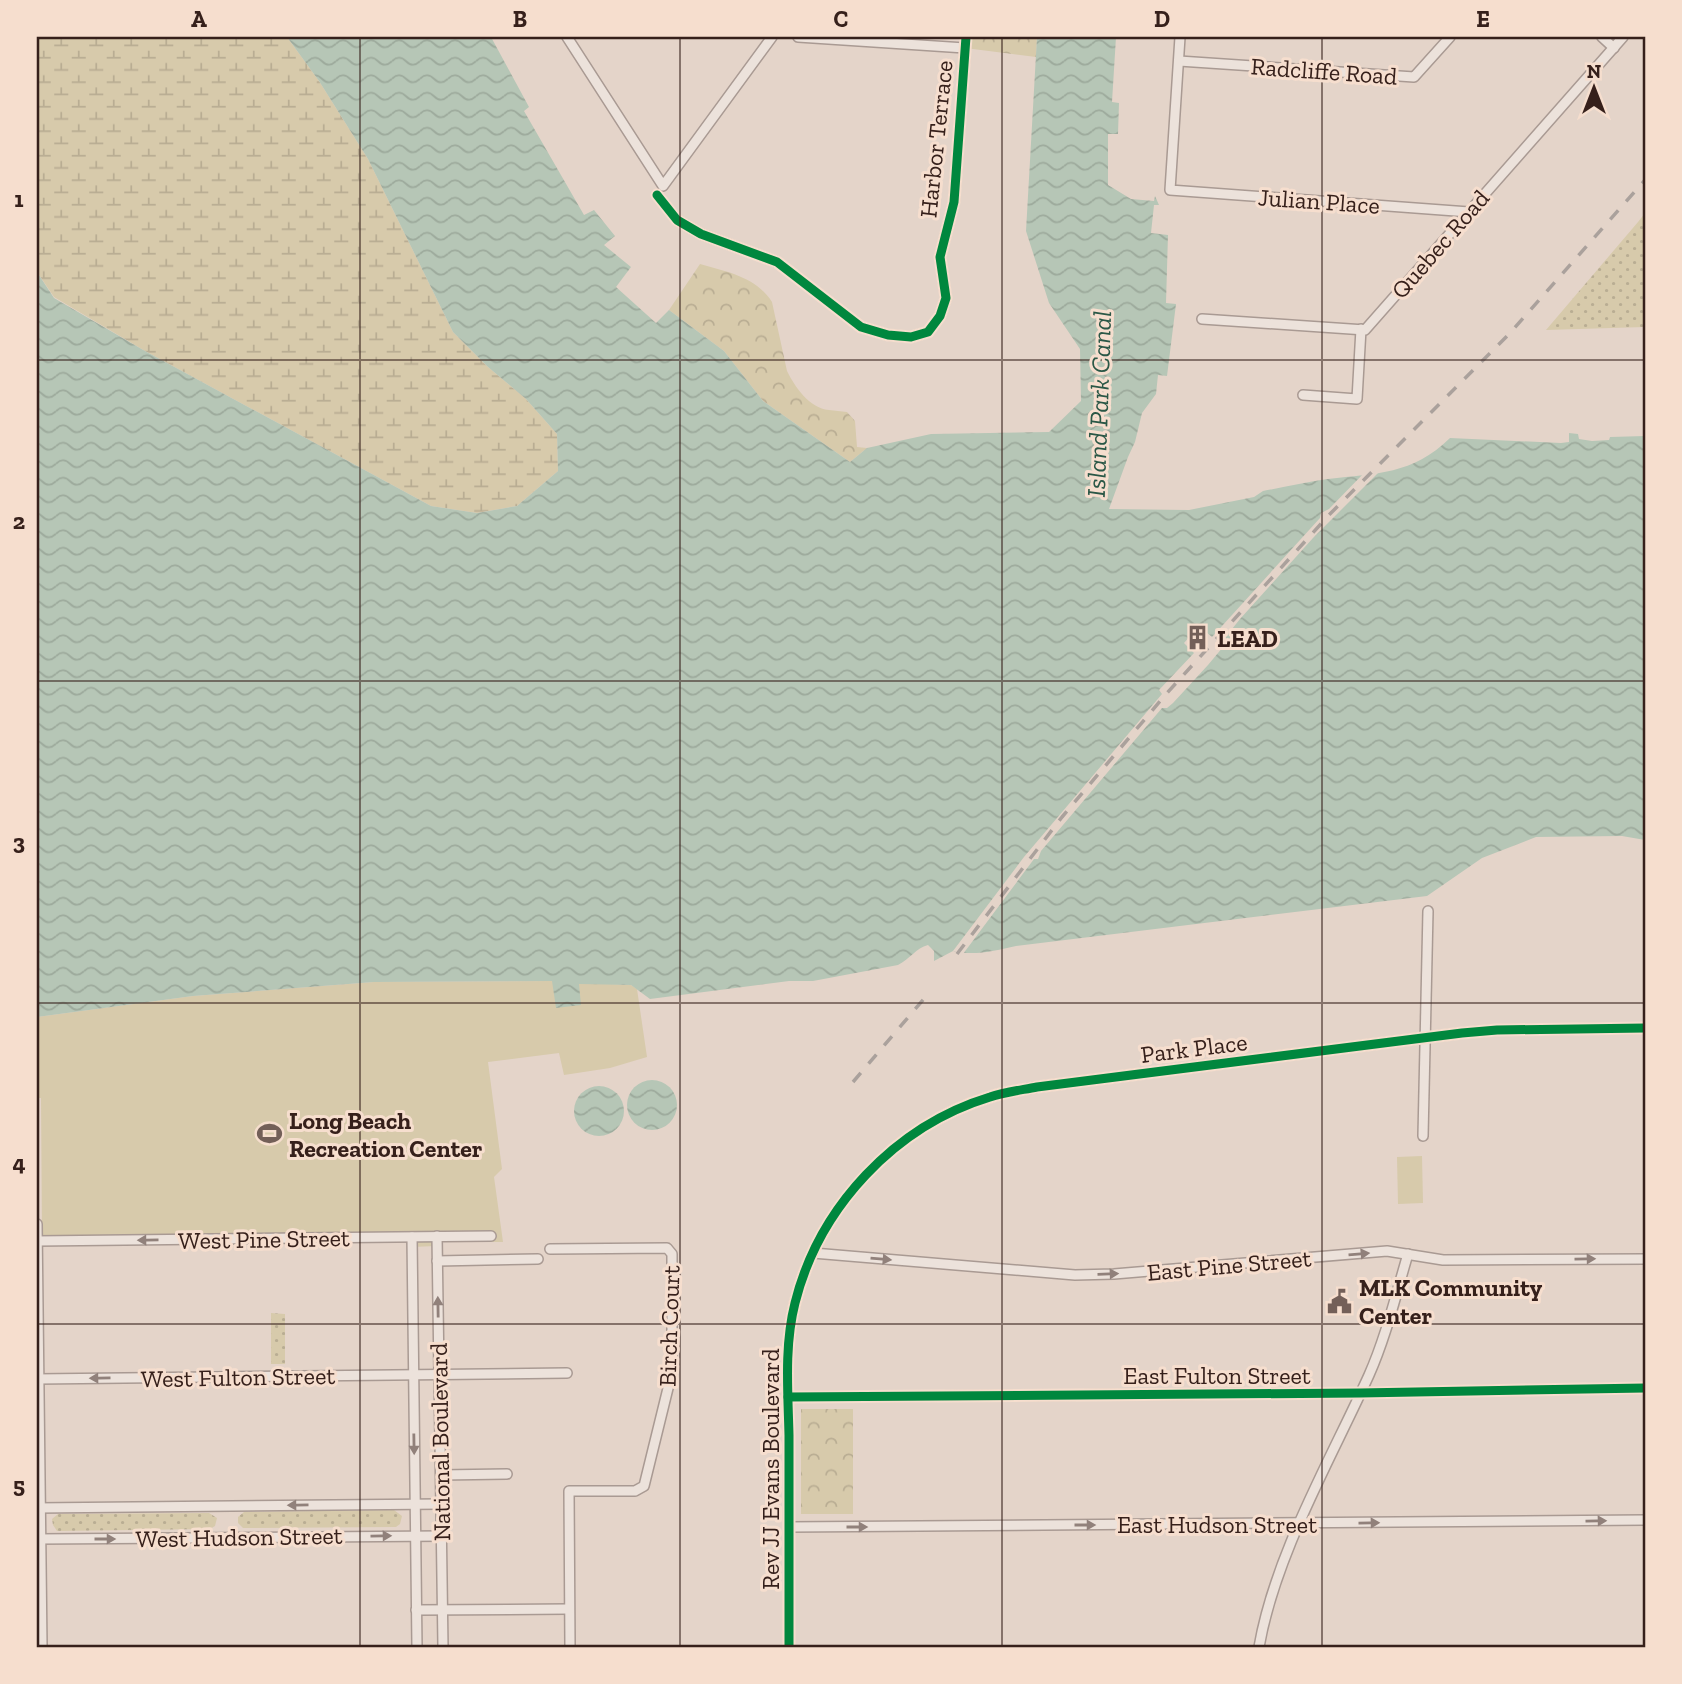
<svg xmlns="http://www.w3.org/2000/svg" width="1682" height="1684" font-family="'Zilla Slab',serif">
	<style>
		.grass { fill: url(#grass-dots) }
		.forest { fill: url(#forest-crowns) }
		.wetland { fill: url(#wetland-marsh) }
		.pitch { fill: #d7caab }
		.water { fill: url(#water-waves) }
		.pier { fill: #e4d4c9 }
		.lines { fill: none; stroke-linecap: round; stroke-linejoin: round }
		.minor-casing { stroke: #a99a93; stroke-width: 12 }
		.minor { stroke: #ece2db; stroke-width: 9 }
		.rail { stroke: #aaa19c; stroke-width: 3.5; stroke-dasharray: 12 12; stroke-linecap: butt }
		.cycleway-casing { stroke: #f6dece; stroke-width: 13 }
		.cycleway { stroke: #00873e; stroke-width: 9 }
		.oneway { fill: #91817b }
		.grid { fill: none; stroke: #36201b; stroke-width: 2; stroke-opacity: 0.55 }
		.labels { text-anchor: middle; dominant-baseline: central; stroke-width: 6; stroke-linejoin: round; paint-order: stroke }
		.street-label { font-size: 24px; fill: #36201b; stroke: #f6dece }
		.poi-label { font-size: 24px; font-weight: bold; fill: #36201b; stroke: #f6dece; text-anchor: start }
		.water-label { font-size: 26px; font-style: italic; fill: #2a5746; stroke: #f6dece }
		.neatline { fill: none; stroke: #36201b; stroke-width: 2.5 }
		.grid-label { font-size: 23px; text-anchor: middle; font-weight: bold; fill: #36201b }
	</style>
	<defs>
		<pattern id="grass-dots" width="8" height="8" patternUnits="userSpaceOnUse" patternTransform="scale(1.75)"><rect width="8" height="8" fill="#d7caab"/><path d="M2 2h.1M6 6h.1" fill="none" stroke="#b9ad93" stroke-width="1.8" stroke-linecap="round"/></pattern>
		<pattern id="forest-crowns" width="20" height="18" patternUnits="userSpaceOnUse" patternTransform="scale(1.75)"><rect width="20" height="18" fill="#d7caab"/><path d="M2 6a3 3 0 1 1 6 0M12 15a3 3 0 1 1 6 0" fill="none" stroke="#b9ad93"/></pattern>
		<pattern id="wetland-marsh" width="20" height="14" patternUnits="userSpaceOnUse" patternTransform="scale(1.75)"><rect width="20" height="14" fill="#d7caab"/><path d="M1 5h8M5 5V1M11 12h8M15 12V8" fill="none" stroke="#b9ad93"/></pattern>
		<pattern id="water-waves" width="16" height="10" patternUnits="userSpaceOnUse" patternTransform="scale(1.75)"><rect width="16" height="10" fill="#b6c6b6"/><path d="M0 5q4-4 8 0t8 0" fill="none" stroke="#9daa9c"/></pattern>
	</defs>
	<rect width="100%" height="100%" fill="#e4d4c9"/>
	<g class="grass">
		<path d="M1645,213V327L1546,330L1638,222Z"/>
		<path d="M271,1313L285,1314V1364H271Z"/>
		<path d="M394,1510L402,1516L400,1524L396,1527L243,1528L238,1523V1517L244,1512Z"/>
		<path d="M209,1513L217,1518L215,1526L210,1529L57,1531L53,1525L52,1519L58,1514Z"/>
	</g>
	<g class="forest">
		<path d="M966,37H1037L1036,57L965,48Z"/>
		<path d="M700,264C728,272 756,277 772,302L787,371C795,387 809,408 829,410C835,411 841,411 847,412L855,421L857,447L867,448L850,462L763,401L724,351L669,310Z"/>
		<rect x="801" y="1409" width="52" height="105"/>
	</g>
	<path class="wetland" d="M37,37H287L319,81L368,159L453,332L488,367L526,399L557,434L558,471L517,506L477,513L431,506L145,351L54,297L37,272Z"/>
	<g class="pitch">
		<path d="M552,981L631,985L637,989L647,1057L610,1068L564,1075L559,1053L488,1062L502,1169L494,1177L503,1242H438L437,1246L411,1247V1239L42,1242L41,1098H37V1017L193,996L374,982Z"/>
		<path d="M1422,1156L1423,1203L1398,1204L1397,1157Z"/>
	</g>
	<g class="water">
		<path d="M287,37H491L529,107L524,111L584,215L594,210L615,236L604,245L631,267L616,287L656,323L669,310L724,351L763,401L850,462L867,448L931,434L1049,432L1081,401L1080,349L1049,303L1026,231L1037,37H1116L1112,102L1119,103L1118,134H1108V185L1131,199L1154,201L1155,196L1159,205H1154L1151,233L1168,235L1166,303L1176,304L1167,376L1158,375L1156,394L1142,413L1135,442L1128,457L1109,509L1189,510L1254,497L1263,491C1285,487 1306,482 1328,479C1377,473 1412,475 1450,438L1561,443L1569,442V433L1578,434L1579,439L1592,441L1609,440L1610,437L1645,436V840L1622,836L1536,837L1482,858L1427,896L1016,946C995,951 974,956 953,951L934,961V951L928,945C916,948 910,959 898,965L813,981H789L650,999L631,985L579,984L581,1005L556,1008L552,981L374,982L193,996L37,1017V272L54,298L145,351L431,506L477,513L517,506L558,471L557,434L526,399L488,367L453,332L368,159L319,81Z"/>
		<circle cx="652" cy="1105" r="25"/>
		<circle cx="599" cy="1111" r="25"/>
	</g>
	<path class="pier" d="M1380,471L1313,538L1240,619L1220,644L1223,647L1208,665L1173,703L1167,708H1162L1041,851L1038,859H1034L963,954L953,951L1024,857L1162,694L1159,690L1194,653L1184,643L1199,626L1212,637L1320,518L1321,513L1329,509L1365,472Z"/>
	<g class="lines">
		<defs>
			<g id="minor">
				<path d="M567,37L663,186L772,37"/>
				<path d="M798,37L965,48"/>
				<path d="M1180,37L1170,190L1469,212"/>
				<path d="M1602,37L1614,48"/>
				<path d="M1179,61L1414,77L1450,37"/>
				<path d="M657,195L677,220L701,234L777,262L861,327L888,335L911,337L928,332L940,316L946,298L940,257L954,202L966,37"/>
				<path d="M1202,319L1365,330L1623,37"/>
				<path d="M1303,395L1357,399L1361,329"/>
				<path d="M1423,1136L1428,911"/>
				<path d="M37,1224L42,1647"/>
				<path d="M437,1236L443,1647"/>
				<path d="M412,1237L417,1647"/>
				<path d="M37,1241L491,1236"/>
				<path d="M550,1249L667,1248L672,1254V1372L644,1486L635,1491H569L570,1647"/>
				<path d="M813,1253L1075,1275L1114,1274L1387,1251L1443,1260L1645,1259"/>
				<path d="M437,1261L538,1259"/>
				<path d="M37,1379L567,1373"/>
				<path d="M788,1397L1360,1393L1645,1388"/>
				<path d="M441,1475L507,1474"/>
				<path d="M37,1508L441,1504"/>
				<path d="M789,1527L1645,1520"/>
				<path d="M37,1539L442,1536"/>
				<path d="M416,1610L569,1609"/>
				<path d="M789,1647C789,1577 789,1506 789,1435C788,1392 784,1346 795,1303C819,1207 895,1126 990,1097C1005,1092 1022,1090 1037,1087L1462,1033L1497,1030L1645,1028"/>
				<path d="M1259,1647C1275,1555 1330,1461 1369,1375C1386,1337 1396,1294 1408,1254"/>
			</g>
		</defs>
		<use href="#minor" class="minor-casing"/>
		<use href="#minor" class="minor"/>
		<g class="rail">
			<path d="M957,954L1062,817L1167,693L1329,515L1510,333L1645,180"/>
			<path d="M853,1082L928,994"/>
		</g>
		<defs>
			<g id="cycleway">
				<path d="M657,195L677,220L701,234L777,262L861,327L888,335L911,337L928,332L940,316L946,298L940,257L954,202L966,37"/>
				<path d="M788,1397L1360,1393L1645,1388"/>
				<path d="M789,1647C789,1577 789,1506 789,1435C788,1392 784,1346 795,1303C819,1207 895,1126 990,1097C1005,1092 1022,1090 1037,1087L1462,1033L1497,1030L1645,1028"/>
			</g>
		</defs>
		<use href="#cycleway" class="cycleway-casing"/>
		<use href="#cycleway" class="cycleway"/>
	</g>
	<defs><path id="oneway-solid" d="M-6-.8H1V-3.2L6.5 0L1 3.2V.8H-6Z" transform="scale(1.75)"/></defs>
	<g class="oneway">
		<use href="#oneway-solid" transform="translate(148 1240) rotate(179)"/>
		<use href="#oneway-solid" transform="translate(1359 1254) rotate(-5)"/>
		<use href="#oneway-solid" transform="translate(881 1259) rotate(5)"/>
		<use href="#oneway-solid" transform="translate(1585 1259) rotate(-1)"/>
		<use href="#oneway-solid" transform="translate(1108 1274) rotate(-2)"/>
		<use href="#oneway-solid" transform="translate(438 1307) rotate(-91)"/>
		<use href="#oneway-solid" transform="translate(100 1378) rotate(179)"/>
		<use href="#oneway-solid" transform="translate(414 1444) rotate(89)"/>
		<use href="#oneway-solid" transform="translate(298 1505) rotate(179)"/>
		<use href="#oneway-solid" transform="translate(1596 1521) rotate(-1)"/>
		<use href="#oneway-solid" transform="translate(1369 1523) rotate(-1)"/>
		<use href="#oneway-solid" transform="translate(1085 1525)"/>
		<use href="#oneway-solid" transform="translate(857 1527)"/>
		<use href="#oneway-solid" transform="translate(381 1536) rotate(-1)"/>
		<use href="#oneway-solid" transform="translate(105 1539)"/>
	</g>
	<path class="grid" d="M360,37V1647M680,37V1647M1002,37V1647M1322,37V1647M37,360H1645M37,681H1645M37,1003H1645M37,1324H1645"/>
	<defs>
		<symbol id="building-bare" viewBox="-9 -9 18 18"><path d="M-4-6H4V6H1V3H-1V6H-4ZM-2.5-4.3h1.7v1.8h-1.7ZM.8-4.3h1.7v1.8H.8ZM-2.5-1h1.7V.8h-1.7ZM.8-1h1.7V.8H.8Z" fill="#735f58" stroke="#f6dece" stroke-width="2.5" paint-order="stroke"/></symbol>
		<symbol id="stadium-bare" viewBox="-9 -9 18 18"><path d="M0-5a6.5 5 0 1 0 0 10a6.5 5 0 1 0 0-10ZM-3.5-1.8h7v3.6h-7Z" fill="#735f58" stroke="#f6dece" stroke-width="2.5" paint-order="stroke"/></symbol>
		<symbol id="civic-bare" viewBox="-9 -9 18 18"><path d="M-.6-6.5H3V-4.5H.6V-3L4-1V1h2V6H-6V1h2V-1L-.6-3ZM-1.2 2.5V6h2.4V2.5Z" fill="#735f58" stroke="#f6dece" stroke-width="2.5" paint-order="stroke"/></symbol>
	</defs>
	<g fill-rule="evenodd">
		<use href="#building-bare" x="1180" y="620" width="35" height="35"/>
		<use href="#stadium-bare" x="252" y="1116" width="35" height="35"/>
		<use href="#civic-bare" x="1322" y="1284" width="35" height="35"/>
	</g>
	<g class="labels">
		<g class="street-label">
			<text transform="translate(1324 71) rotate(4)">Radcliffe Road</text>
			<text transform="translate(936 139) rotate(-84)">Harbor Terrace</text>
			<text transform="translate(1319 201) rotate(4)">Julian Place</text>
			<text transform="translate(1440 244) rotate(-49)">Quebec Road</text>
			<text transform="translate(1194 1048) rotate(-7)">Park Place</text>
			<text transform="translate(264 1239) rotate(-1)">West Pine Street</text>
			<text transform="translate(1229 1265) rotate(-5)">East Pine Street</text>
			<text transform="translate(669 1326) rotate(-88)">Birch Court</text>
			<text x="1217" y="1375">East Fulton Street</text>
			<text transform="translate(238 1377) rotate(-1)">West Fulton Street</text>
			<text transform="translate(440 1442) rotate(-91)">National Boulevard</text>
			<text transform="translate(770 1469) rotate(-90)">Rev JJ Evans Boulevard</text>
			<text x="1217" y="1524">East Hudson Street</text>
			<text transform="translate(239 1537) rotate(-1)">West Hudson Street</text>
		</g>
		<g class="poi-label">
			<text x="1217" y="638">LEAD</text>
			<text x="289" y="1120">Long Beach<tspan x="289" dy="28">Recreation Center</tspan></text>
			<text x="1359" y="1287">MLK Community<tspan x="1359" dy="28">Center</tspan></text>
		</g>
		<g class="water-label">
			<text transform="translate(1099 404) rotate(-88)">Island Park Canal</text>
		</g>
	</g>
	<rect width="1682" height="1684" fill="none" stroke="#f6dece" stroke-width="77"/>
	<g transform="translate(1594 88)" stroke="#f6dece" stroke-width="5" paint-order="stroke">
	<path d="M0-5L12 26L0 18L-12 26Z" fill="#36201b"/>
	<text y="-10" font-size="19" font-weight="bold" text-anchor="middle" fill="#36201b">N</text>
	</g>
	<rect x="38" y="38" width="1606" height="1608" class="neatline"/>
	<g class="grid-label">
		<text x="199" y="27">A</text>
		<text x="520" y="27">B</text>
		<text x="841" y="27">C</text>
		<text x="1162" y="27">D</text>
		<text x="1483" y="27">E</text>
		<text x="19" y="207">1</text>
		<text x="19" y="529">2</text>
		<text x="19" y="850">3</text>
		<text x="19" y="1171">4</text>
		<text x="19" y="1493">5</text>
	</g>
</svg>
